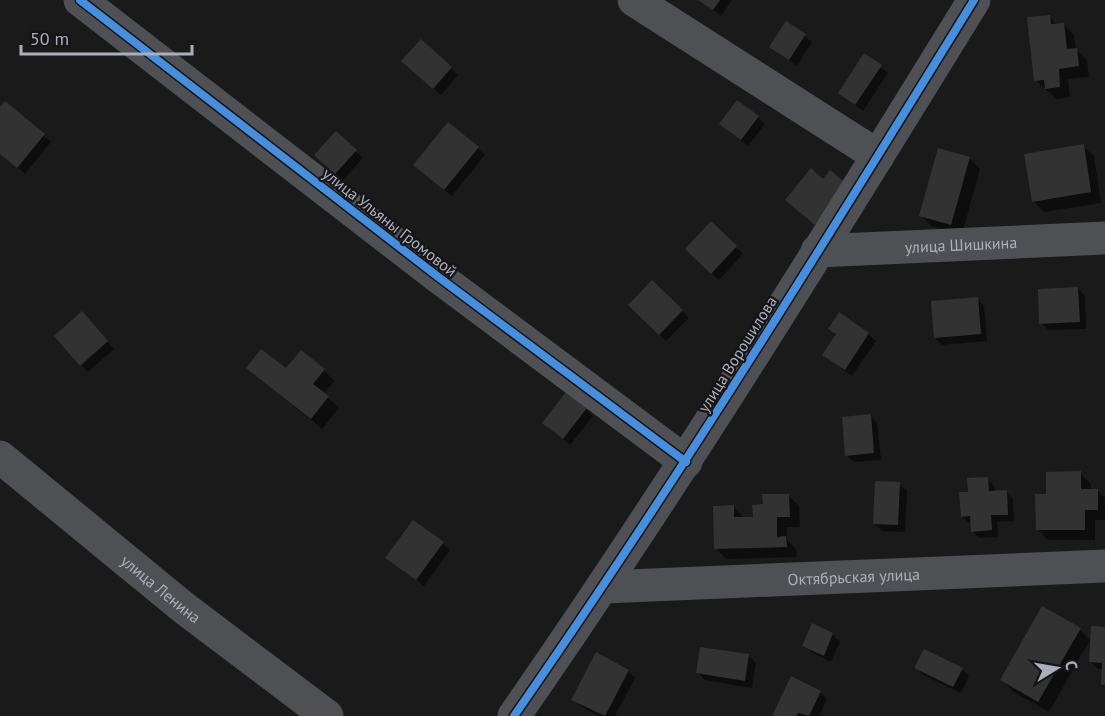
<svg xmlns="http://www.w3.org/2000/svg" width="1105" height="716" font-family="'PT Sans',sans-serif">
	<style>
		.shadow { fill: #0007 }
		.building { fill: #323233 }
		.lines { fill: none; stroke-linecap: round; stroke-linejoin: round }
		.minor { stroke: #4e5054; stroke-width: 33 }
		.cycleway-casing { stroke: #151417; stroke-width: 11 }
		.cycleway { stroke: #468fdf; stroke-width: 8 }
		.labels { text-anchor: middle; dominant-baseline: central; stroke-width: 4.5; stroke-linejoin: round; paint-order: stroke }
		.street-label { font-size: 16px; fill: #acafbb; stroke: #151417 }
	</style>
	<rect width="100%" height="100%" fill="#1a1a1b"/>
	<g class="shadow">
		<path d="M699,0H732L721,16Z"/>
		<path d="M1049,17L1058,25L1063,24L1074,35L1076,49L1087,60L1089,77L1068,79L1070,97L1057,99L1035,80Z"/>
		<path d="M786,23L812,42L797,66L771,46Z"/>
		<path d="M421,41L458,75L441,95L410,68Z"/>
		<path d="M865,56L888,73L863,111L840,93Z"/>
		<path d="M5,103L51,142L25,174L0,153V110Z"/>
		<path d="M758,117L765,124L748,146L721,124Z"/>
		<path d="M336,133L363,158L343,180L316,155Z"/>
		<path d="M1083,146L1094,156L1101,203L1044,212L1033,201Z"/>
		<path d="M478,148L485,155L452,196L422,172Z"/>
		<path d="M969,158L980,169L962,234L931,226L921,215Z"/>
		<path d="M711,223L743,254L719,280L687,249Z"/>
		<path d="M652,282L689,318L666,341L630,305Z"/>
		<path d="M1078,288L1085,296L1086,329L1048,330L1041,323Z"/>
		<path d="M977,299L984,306L987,341L942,345L935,338Z"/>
		<path d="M839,314L868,334L876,341L852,376L824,355L837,336L830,328Z"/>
		<path d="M89,320L114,349L88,372L81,365Z"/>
		<path d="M248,368L324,370L334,381L324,394L339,408L322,429Z"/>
		<path d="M586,409L593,416L570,445L544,423Z"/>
		<path d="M870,416L877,423L881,460L854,462L846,455Z"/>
		<path d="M1080,473L1091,484V491L1097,490L1105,498V520H1095V540H1048L1037,529L1048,496Z"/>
		<path d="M987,479L994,486L995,492H1006L1013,499L1014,521L997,522L998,537L979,538L972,531V523H969L962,516L969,493Z"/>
		<path d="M899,484L907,491L905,532L882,531L875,524Z"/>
		<path d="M788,495L799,506L800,527H787V540L796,549L797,557L726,559L716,548L734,507L744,518H754L764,506Z"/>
		<path d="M443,544L450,550L424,586L387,558Z"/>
		<path d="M813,625L833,635L840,642L831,662L811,652L804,645Z"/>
		<path d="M1105,629V687L1102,684L1103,669H1098L1091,662Z"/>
		<path d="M1080,630L1090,640L1049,712L1012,691L1002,680Z"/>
		<path d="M749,656L756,663L752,688L705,680L698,673Z"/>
		<path d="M916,668L962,669L969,676L961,693L923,675Z"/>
		<path d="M628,671L635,678L615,716H598L580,706L573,699Z"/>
		<path d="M820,692L827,699L819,716H773Z"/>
	</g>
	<g class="building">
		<path d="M698,0H720L713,10Z"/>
		<path d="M1050,15L1051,24L1064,23L1067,49L1077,48L1079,66L1059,69L1060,87L1045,89L1044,80L1034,81L1027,17Z"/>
		<path d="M786,21L806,34L789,60L769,47Z"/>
		<path d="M421,39L452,67L433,89L401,61Z"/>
		<path d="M864,53L882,65L855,105L838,93Z"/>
		<path d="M737,100L759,116L741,140L719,124Z"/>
		<path d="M5,101L45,134L17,168L0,154V107Z"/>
		<path d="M448,122L479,147L444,190L413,165Z"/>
		<path d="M336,131L357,150L335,174L314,155Z"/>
		<path d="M1084,144L1091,192L1032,202L1024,154Z"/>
		<path d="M938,148L970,157L951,225L919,216Z"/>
		<path d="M811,168L823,179L830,170L848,185L815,225L785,200Z"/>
		<path d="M711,221L737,246L711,274L685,249Z"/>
		<path d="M652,280L683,310L659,335L628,305Z"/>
		<path d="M1078,287L1080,322L1039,324L1038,289Z"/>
		<path d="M978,297L981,334L934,338L931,301Z"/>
		<path d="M82,311L108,341L80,366L54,336Z"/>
		<path d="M839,312L869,333L845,370L822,355L836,334L828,329Z"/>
		<path d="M261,349L286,368L301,350L325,369L313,384L329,396L311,419L246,368Z"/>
		<path d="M566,392L587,408L563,439L542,423Z"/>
		<path d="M871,414L874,453L845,456L842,417Z"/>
		<path d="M1081,471V489H1098V510H1085V530H1036L1035,494H1046V472Z"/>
		<path d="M988,477L989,491L1007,490L1008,515H991L992,530L971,532L970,516L961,517L959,492H968L967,478Z"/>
		<path d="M875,481L900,482L898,525L873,524Z"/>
		<path d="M762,494H789L790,517H777V537L786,536L787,547L714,549L713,506L734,505V517H753L752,505L763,504Z"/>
		<path d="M413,520L444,542L416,580L385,558Z"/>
		<path d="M1042,606L1081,628L1038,702L1000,680Z"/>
		<path d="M812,623L833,633L824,656L802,646Z"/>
		<path d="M1091,626L1105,627V685H1101L1102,663L1089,662Z"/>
		<path d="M700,647L749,654L745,681L696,673Z"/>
		<path d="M924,649L963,668L953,687L914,668Z"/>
		<path d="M596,652L629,670L605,716L571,700Z"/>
		<path d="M791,676L821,691L809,716L798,713L796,716H772Z"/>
	</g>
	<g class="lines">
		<g class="minor">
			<path d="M80,0L437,276L686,462"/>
			<path d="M634,0L878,156"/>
			<path id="s1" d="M817,251L1105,238"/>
			<path id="s2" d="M0,457L184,608L327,716"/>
			<path id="s3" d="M604,587L1105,566"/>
			<path d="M514,716C676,483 825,242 974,0"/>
		</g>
		<defs>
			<g id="cycleway">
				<path d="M80,0L437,276L686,462"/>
				<path d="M514,716C676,483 825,242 974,0"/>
			</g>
		</defs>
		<use href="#cycleway" class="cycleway-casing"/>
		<use href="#cycleway" class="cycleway"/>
	</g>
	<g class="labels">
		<g class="street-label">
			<text transform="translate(390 222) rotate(38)">улица Ульяны Громовой</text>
			<text stroke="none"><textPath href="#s1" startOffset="144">улица Шишкина</textPath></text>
			<text transform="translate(737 354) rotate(-58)">улица Ворошилова</text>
			<text stroke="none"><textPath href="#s3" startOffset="250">Октябрьская улица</textPath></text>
			<text stroke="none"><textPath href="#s2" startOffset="208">улица Ленина</textPath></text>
		</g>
	</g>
	<g transform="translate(1057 668) rotate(79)" stroke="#151417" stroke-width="4.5" paint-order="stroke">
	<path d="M0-4.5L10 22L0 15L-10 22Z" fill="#acafbb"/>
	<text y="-9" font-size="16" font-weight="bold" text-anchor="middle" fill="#acafbb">С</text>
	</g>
	<path d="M21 45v9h171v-9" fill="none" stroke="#acafbb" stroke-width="3"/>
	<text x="30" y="45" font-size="18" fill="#acafbb" stroke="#151417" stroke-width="4.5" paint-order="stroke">50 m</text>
</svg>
